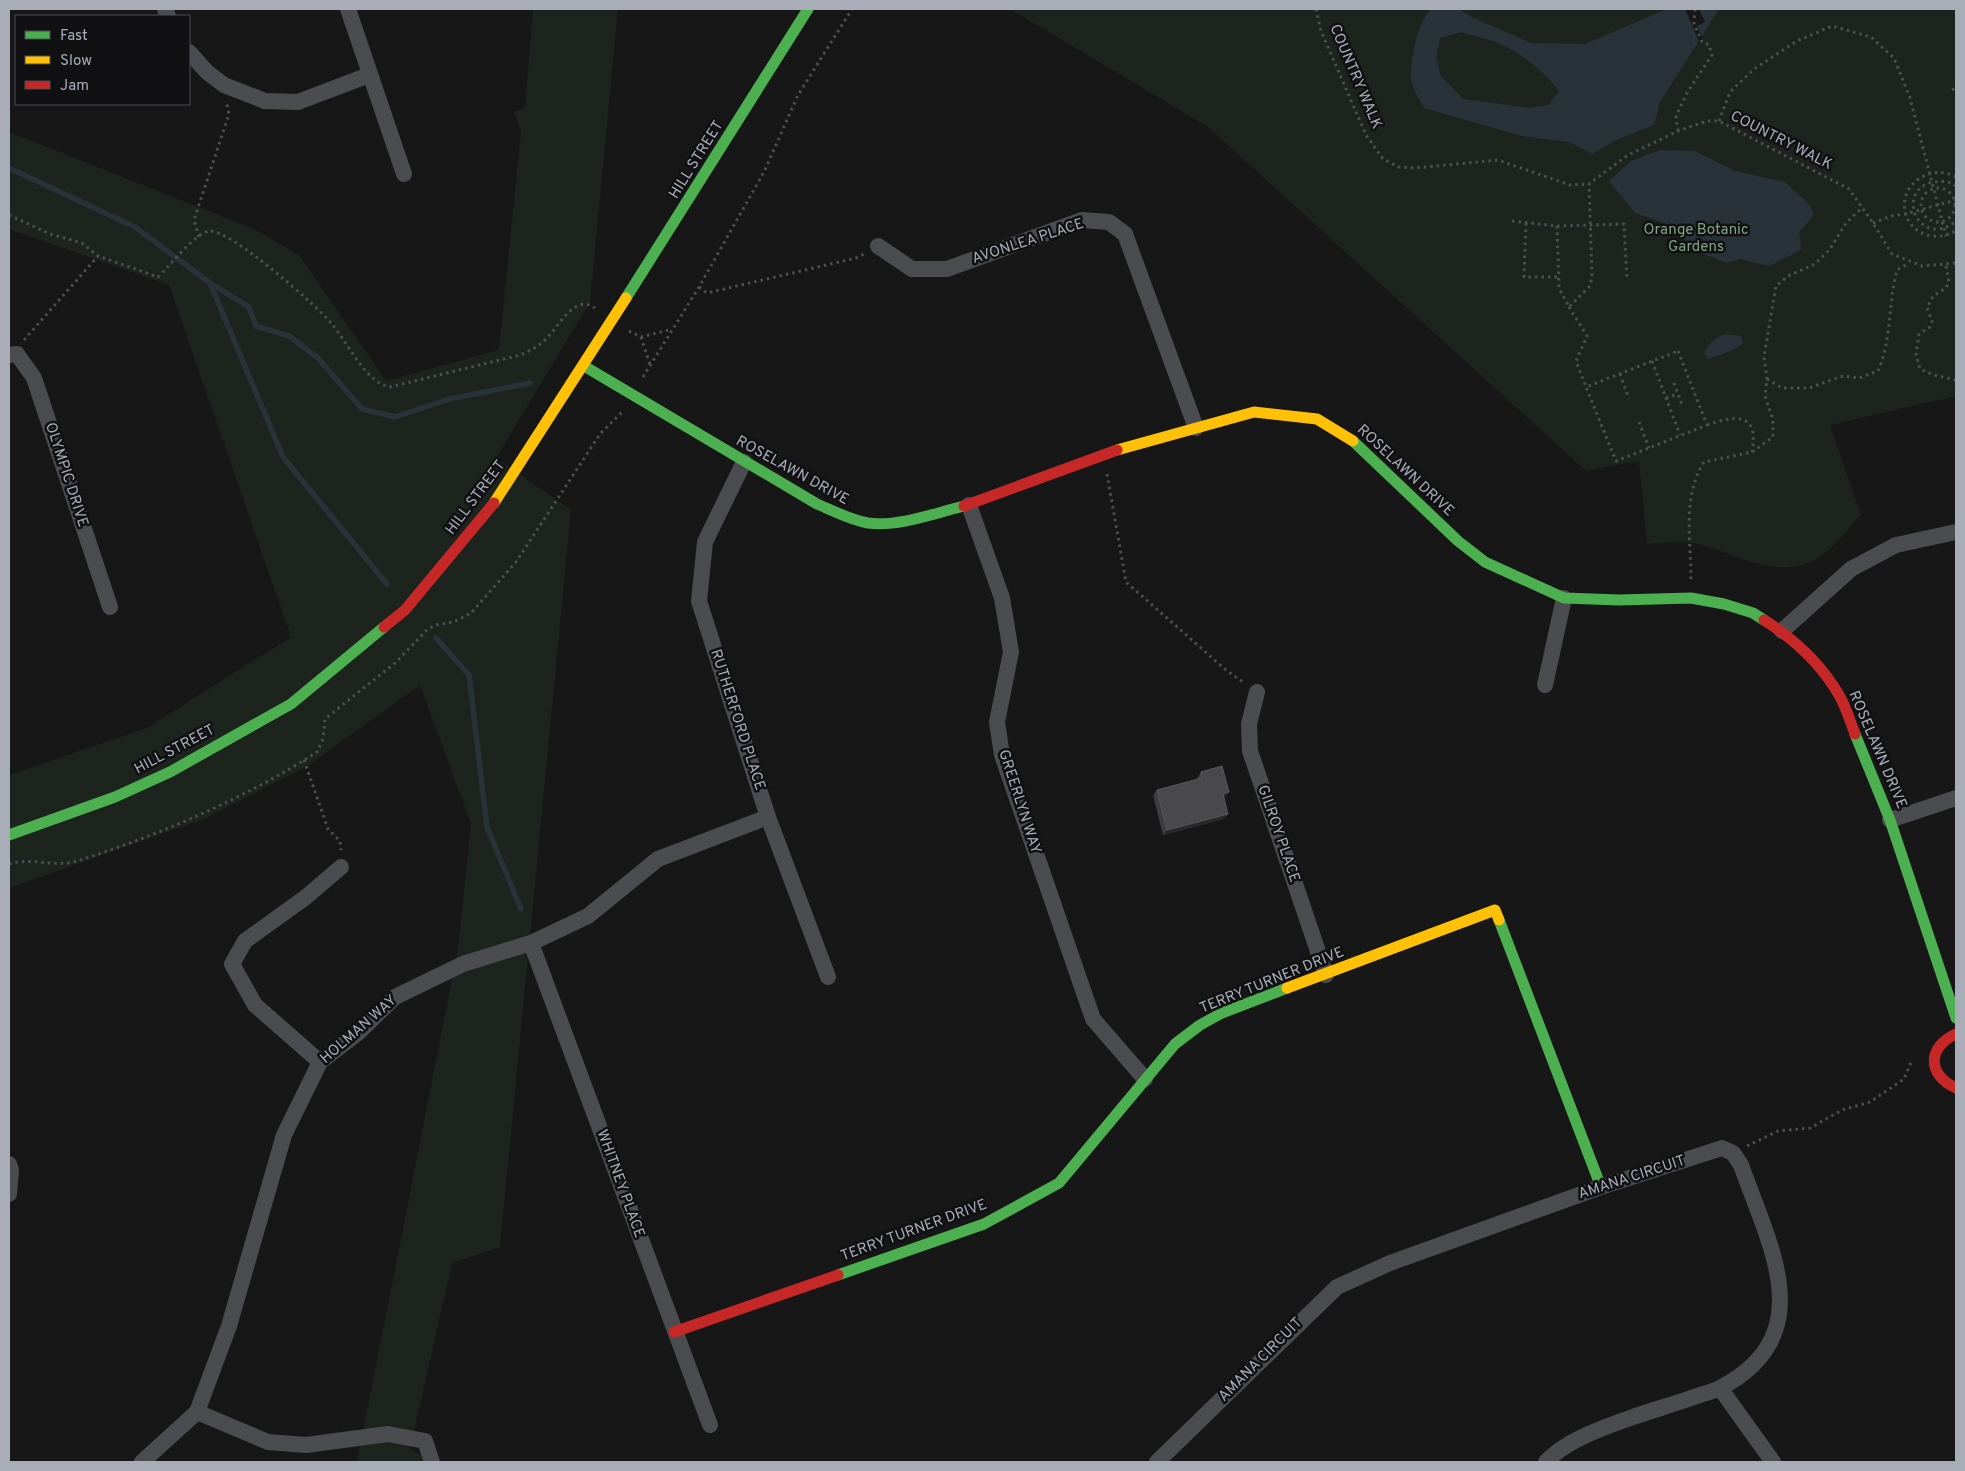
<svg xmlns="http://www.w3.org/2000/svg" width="1965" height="1471" font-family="Overpass,sans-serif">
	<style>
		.green { fill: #1d241e }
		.water { fill: #2a3239; fill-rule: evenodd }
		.pier { fill: #171717 }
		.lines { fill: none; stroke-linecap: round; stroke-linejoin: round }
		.stream { stroke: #2a3239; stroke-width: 5.5 }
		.path { stroke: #4d4e52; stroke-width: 3; stroke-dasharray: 2.5 4; stroke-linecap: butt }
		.street { stroke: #4b4c50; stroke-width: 16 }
		.fast { stroke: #4caf50; stroke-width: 11 }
		.slow { stroke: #ffc107; stroke-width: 11 }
		.jam { stroke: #c62828; stroke-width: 11 }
		.wall { fill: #3d3d3f }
		.shaded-wall { fill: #29292a }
		.building { fill: #49494c; stroke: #58595d }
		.labels { text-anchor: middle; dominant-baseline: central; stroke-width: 5; stroke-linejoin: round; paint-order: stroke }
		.street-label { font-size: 15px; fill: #a8adb8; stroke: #111113 }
		.park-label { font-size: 15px; fill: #7fa381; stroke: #111113 }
	</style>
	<rect width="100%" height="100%" fill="#171717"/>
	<g class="green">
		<path d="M533,9H618L590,302L496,458L571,510L500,1247L452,1263L410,1449L421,1455L423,1462H357L458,949L471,824L420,685L306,767L204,819L9,888V775L147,728L291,637L169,285L9,229V132L254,229L299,255L386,381L499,350L521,132L514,112L525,108Z"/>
		<path d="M1010,9H1956V396L1830,425L1861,515C1848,528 1834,548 1818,558C1778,583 1733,551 1693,543C1679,540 1661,543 1647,544L1639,461L1586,471L1208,127Z"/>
	</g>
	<g class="water">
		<path d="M1432,9H1459L1471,17L1531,43L1585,44L1667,9H1719L1660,102L1654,125L1618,139L1592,154L1569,142L1522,136L1424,108C1421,101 1414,92 1412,83C1408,66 1418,19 1432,9ZM1461,32C1473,36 1486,38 1498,43C1520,52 1545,72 1559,91L1548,105L1529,108L1463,99L1441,76L1436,57L1440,38Z"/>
		<path d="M1660,150L1695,151L1735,171L1785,182L1810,205L1814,215L1799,232L1801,250L1769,266L1741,259L1727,263L1693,250L1675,227L1635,213L1609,181L1631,161Z"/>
		<path d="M1725,334L1741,336L1743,343C1734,351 1720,355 1708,359L1704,354C1706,345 1716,337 1725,334Z"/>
	</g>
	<path class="pier" d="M1685,9H1699L1705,22L1697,26L1703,39L1700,44Z"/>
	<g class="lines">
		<g class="stream">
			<path d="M9,168L135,227L210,283L283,457L387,584"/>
			<path d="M210,283L249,307L256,326L289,336L318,358L362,409L395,417L449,399L530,383"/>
			<path d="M436,638L469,675L487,827L521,909"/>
		</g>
		<g class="path">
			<path d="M1316,9L1321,31L1366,135L1383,159L1399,167L1415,168L1498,160L1570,185L1589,184L1628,155L1678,131L1707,121H1719L1849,189L1873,223L1892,254L1922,266L1956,263"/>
			<path d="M1952,90L1956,88"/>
			<path d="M1719,121L1730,92L1754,69L1797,41L1832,26L1871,37L1894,58L1910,98L1946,236"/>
			<path d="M1678,131L1676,116L1688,91L1712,55L1709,45L1702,42L1694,24L1695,9"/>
			<path d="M1956,177C1947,172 1936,171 1926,175C1883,194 1910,254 1956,231"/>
			<path d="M1956,186C1950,181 1942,181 1934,182C1893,189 1919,251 1956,221"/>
			<circle cx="1938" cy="205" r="17"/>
			<path d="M9,215L50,234L82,243L98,256L158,277C170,266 194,234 209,231C229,228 317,306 332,324C347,342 366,383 390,387L520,355C530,351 539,346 547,338C558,327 575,293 595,308"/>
			<path d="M1512,221L1557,226L1624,224L1627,280"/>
			<path d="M1526,223L1524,277H1559"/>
			<path d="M1873,223L1891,216L1905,214L1956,200"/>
			<path d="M1557,226L1559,288L1569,307L1590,286L1592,276L1589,184"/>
			<path d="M199,237L194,220L229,114L227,104"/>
			<path d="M1946,266L1949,282L1946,288L1933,296L1927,308L1932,321L1930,327L1919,334L1916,355L1920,369L1934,375L1956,380"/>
			<path d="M699,287L707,293L856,258L864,254"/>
			<path d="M1569,307L1587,336L1576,361L1586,387"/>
			<path d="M629,331L641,337L672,329"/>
			<path d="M641,337L650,365"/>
			<path d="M24,340L98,256"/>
			<path d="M1678,351L1707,425L1616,461L1586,387Z"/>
			<path d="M1652,361L1680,435"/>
			<path d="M1620,374L1629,399"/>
			<path d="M643,377L699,287L764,172L798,95L852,9"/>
			<path d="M1767,379L1782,388H1809L1843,376L1859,378L1878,371C1892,340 1888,303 1897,270L1909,263"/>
			<path d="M1674,383L1682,405"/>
			<path d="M1666,398L1678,394"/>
			<path d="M1639,422L1649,448"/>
			<path d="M1707,425C1736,415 1759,412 1752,452"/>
			<path d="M1107,474L1126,582L1226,670L1243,682"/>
			<path d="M1691,579C1691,540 1682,496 1704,462L1752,452L1773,437V420L1765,396L1767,379L1764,357L1776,286L1788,276L1815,264L1830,249L1846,223L1863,207"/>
			<path d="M304,760L328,829L340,841L341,850"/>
			<path d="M9,864C31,857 54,868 77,861C157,836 246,798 317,752L323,739L325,719L395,663L427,630L435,625L454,622L471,613L516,562L600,434L622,412"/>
			<path d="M1747,1146L1778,1131L1810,1128L1842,1110L1870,1102L1904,1079L1912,1060"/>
		</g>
		<g class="street">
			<path d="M165,9L168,16"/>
			<path d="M348,9L404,174"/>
			<path d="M189,52L207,72L224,85L265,101L298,102L369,75"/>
			<path d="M878,246L912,269H947L1082,220L1109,222L1125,234L1196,428"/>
			<path d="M9,355L17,354L34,378L110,607"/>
			<path d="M744,462L705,542L699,601L768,817L828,977"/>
			<path d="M969,505L1002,598L1011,652L997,722L1002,755L1093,1019L1145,1079"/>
			<path d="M1782,631L1851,569L1896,545L1956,532"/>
			<path d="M1545,685L1564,598"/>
			<path d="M1257,692L1249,724L1250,751L1326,975"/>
			<path d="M1890,820L1956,798"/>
			<path d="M531,943L710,1425"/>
			<path d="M320,1062L255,1005L232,964L245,941L306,897L341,867"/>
			<path d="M9,1164L11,1170L9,1194"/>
			<path d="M1720,1388L1773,1462"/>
			<path d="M197,1412L268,1442L306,1445L388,1434L425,1441L432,1462"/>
			<path d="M142,1462L197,1412L229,1326L284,1135L320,1062L358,1033L395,997L463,964L531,943L588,916L658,859L768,817"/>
			<path d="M1157,1462L1337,1287L1390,1263L1601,1187L1722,1148L1733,1153L1741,1165C1769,1245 1822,1335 1720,1388C1711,1392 1700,1395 1691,1398C1671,1405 1650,1411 1630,1418C1603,1428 1566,1440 1546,1462"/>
		</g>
		<g class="fast">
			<path d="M626,298L808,9"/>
			<path d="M584,366L817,504C834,511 850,520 868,523C899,527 935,513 964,506"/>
			<path d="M1353,441L1458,541L1485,562L1564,598L1619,600L1691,598L1724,604L1753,613L1764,620"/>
			<path d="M1855,734L1890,820L1956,1018"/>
			<path d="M9,835L115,797L170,772L291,704L384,627"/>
			<path d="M1499,920L1601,1187"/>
			<path d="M838,1275L984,1224L1059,1183L1175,1044L1200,1025L1222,1013L1287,988"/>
		</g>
		<g class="slow">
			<path d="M1117,450L1254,412L1317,419L1353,441"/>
			<path d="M494,503L626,298"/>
			<path d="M1287,988L1495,910L1499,920"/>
		</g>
		<g class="jam">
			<path d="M964,506L1117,450"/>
			<path d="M1764,620C1794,639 1821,664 1839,695C1846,707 1850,721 1855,734"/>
			<path d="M384,627L405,610L494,503"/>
			<path d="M1956,1034C1927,1047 1927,1075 1956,1088"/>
			<path d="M674,1332L838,1275"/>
		</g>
	</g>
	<path class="wall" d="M1201,772L1229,792L1224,798L1228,814L1224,819L1163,835L1153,795L1157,790L1197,779V778Z"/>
	<g class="shaded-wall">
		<path d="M1229,792L1225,798L1219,799L1223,794Z"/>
		<path d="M1228,814L1224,819L1163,835L1167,830Z"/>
	</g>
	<path class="building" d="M1222,766L1229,792L1223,794L1228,814L1167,830L1157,790L1202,778L1201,772Z"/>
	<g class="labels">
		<g class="street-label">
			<text transform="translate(1355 77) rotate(67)">COUNTRY WALK</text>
			<text transform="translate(1781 141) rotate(27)">COUNTRY WALK</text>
			<text transform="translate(697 160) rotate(-58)">HILL STREET</text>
			<text transform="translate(1028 242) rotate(-18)">AVONLEA PLACE</text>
			<text transform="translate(792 471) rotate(29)">ROSELAWN DRIVE</text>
			<text transform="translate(1405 471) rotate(43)">ROSELAWN DRIVE</text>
			<text transform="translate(66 475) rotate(72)">OLYMPIC DRIVE</text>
			<text transform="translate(476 498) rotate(-53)">HILL STREET</text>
			<text transform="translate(737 720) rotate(72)">RUTHERFORD PLACE</text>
			<text transform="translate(175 750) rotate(-28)">HILL STREET</text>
			<text transform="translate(1877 750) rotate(67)">ROSELAWN DRIVE</text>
			<text transform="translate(1019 802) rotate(72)">GREERLYN WAY</text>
			<text transform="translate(1278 834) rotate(71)">GILROY PLACE</text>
			<text transform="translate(1272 981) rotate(-22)">TERRY TURNER DRIVE</text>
			<text transform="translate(359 1030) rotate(-41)">HOLMAN WAY</text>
			<text transform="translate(1632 1178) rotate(-18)">AMANA CIRCUIT</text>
			<text transform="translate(620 1184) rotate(70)">WHITNEY PLACE</text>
			<text transform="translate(914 1231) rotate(-20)">TERRY TURNER DRIVE</text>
			<text transform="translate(1261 1360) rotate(-45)">AMANA CIRCUIT</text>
		</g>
		<g class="park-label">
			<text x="1696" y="230">Orange Botanic<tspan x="1696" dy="17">Gardens</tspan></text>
		</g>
	</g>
	<rect width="1965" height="1471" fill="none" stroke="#a8adb8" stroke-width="20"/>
	<rect x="15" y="15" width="175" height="90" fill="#111113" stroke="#4d4f55"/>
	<rect x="25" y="31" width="25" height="8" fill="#4caf50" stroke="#4d4f55"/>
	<text x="60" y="40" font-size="15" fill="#a8adb8">Fast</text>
	<rect x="25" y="56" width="25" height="8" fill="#ffc107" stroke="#4d4f55"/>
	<text x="60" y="65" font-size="15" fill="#a8adb8">Slow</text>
	<rect x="25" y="81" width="25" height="8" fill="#c62828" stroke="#4d4f55"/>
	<text x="60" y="90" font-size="15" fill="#a8adb8">Jam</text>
</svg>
